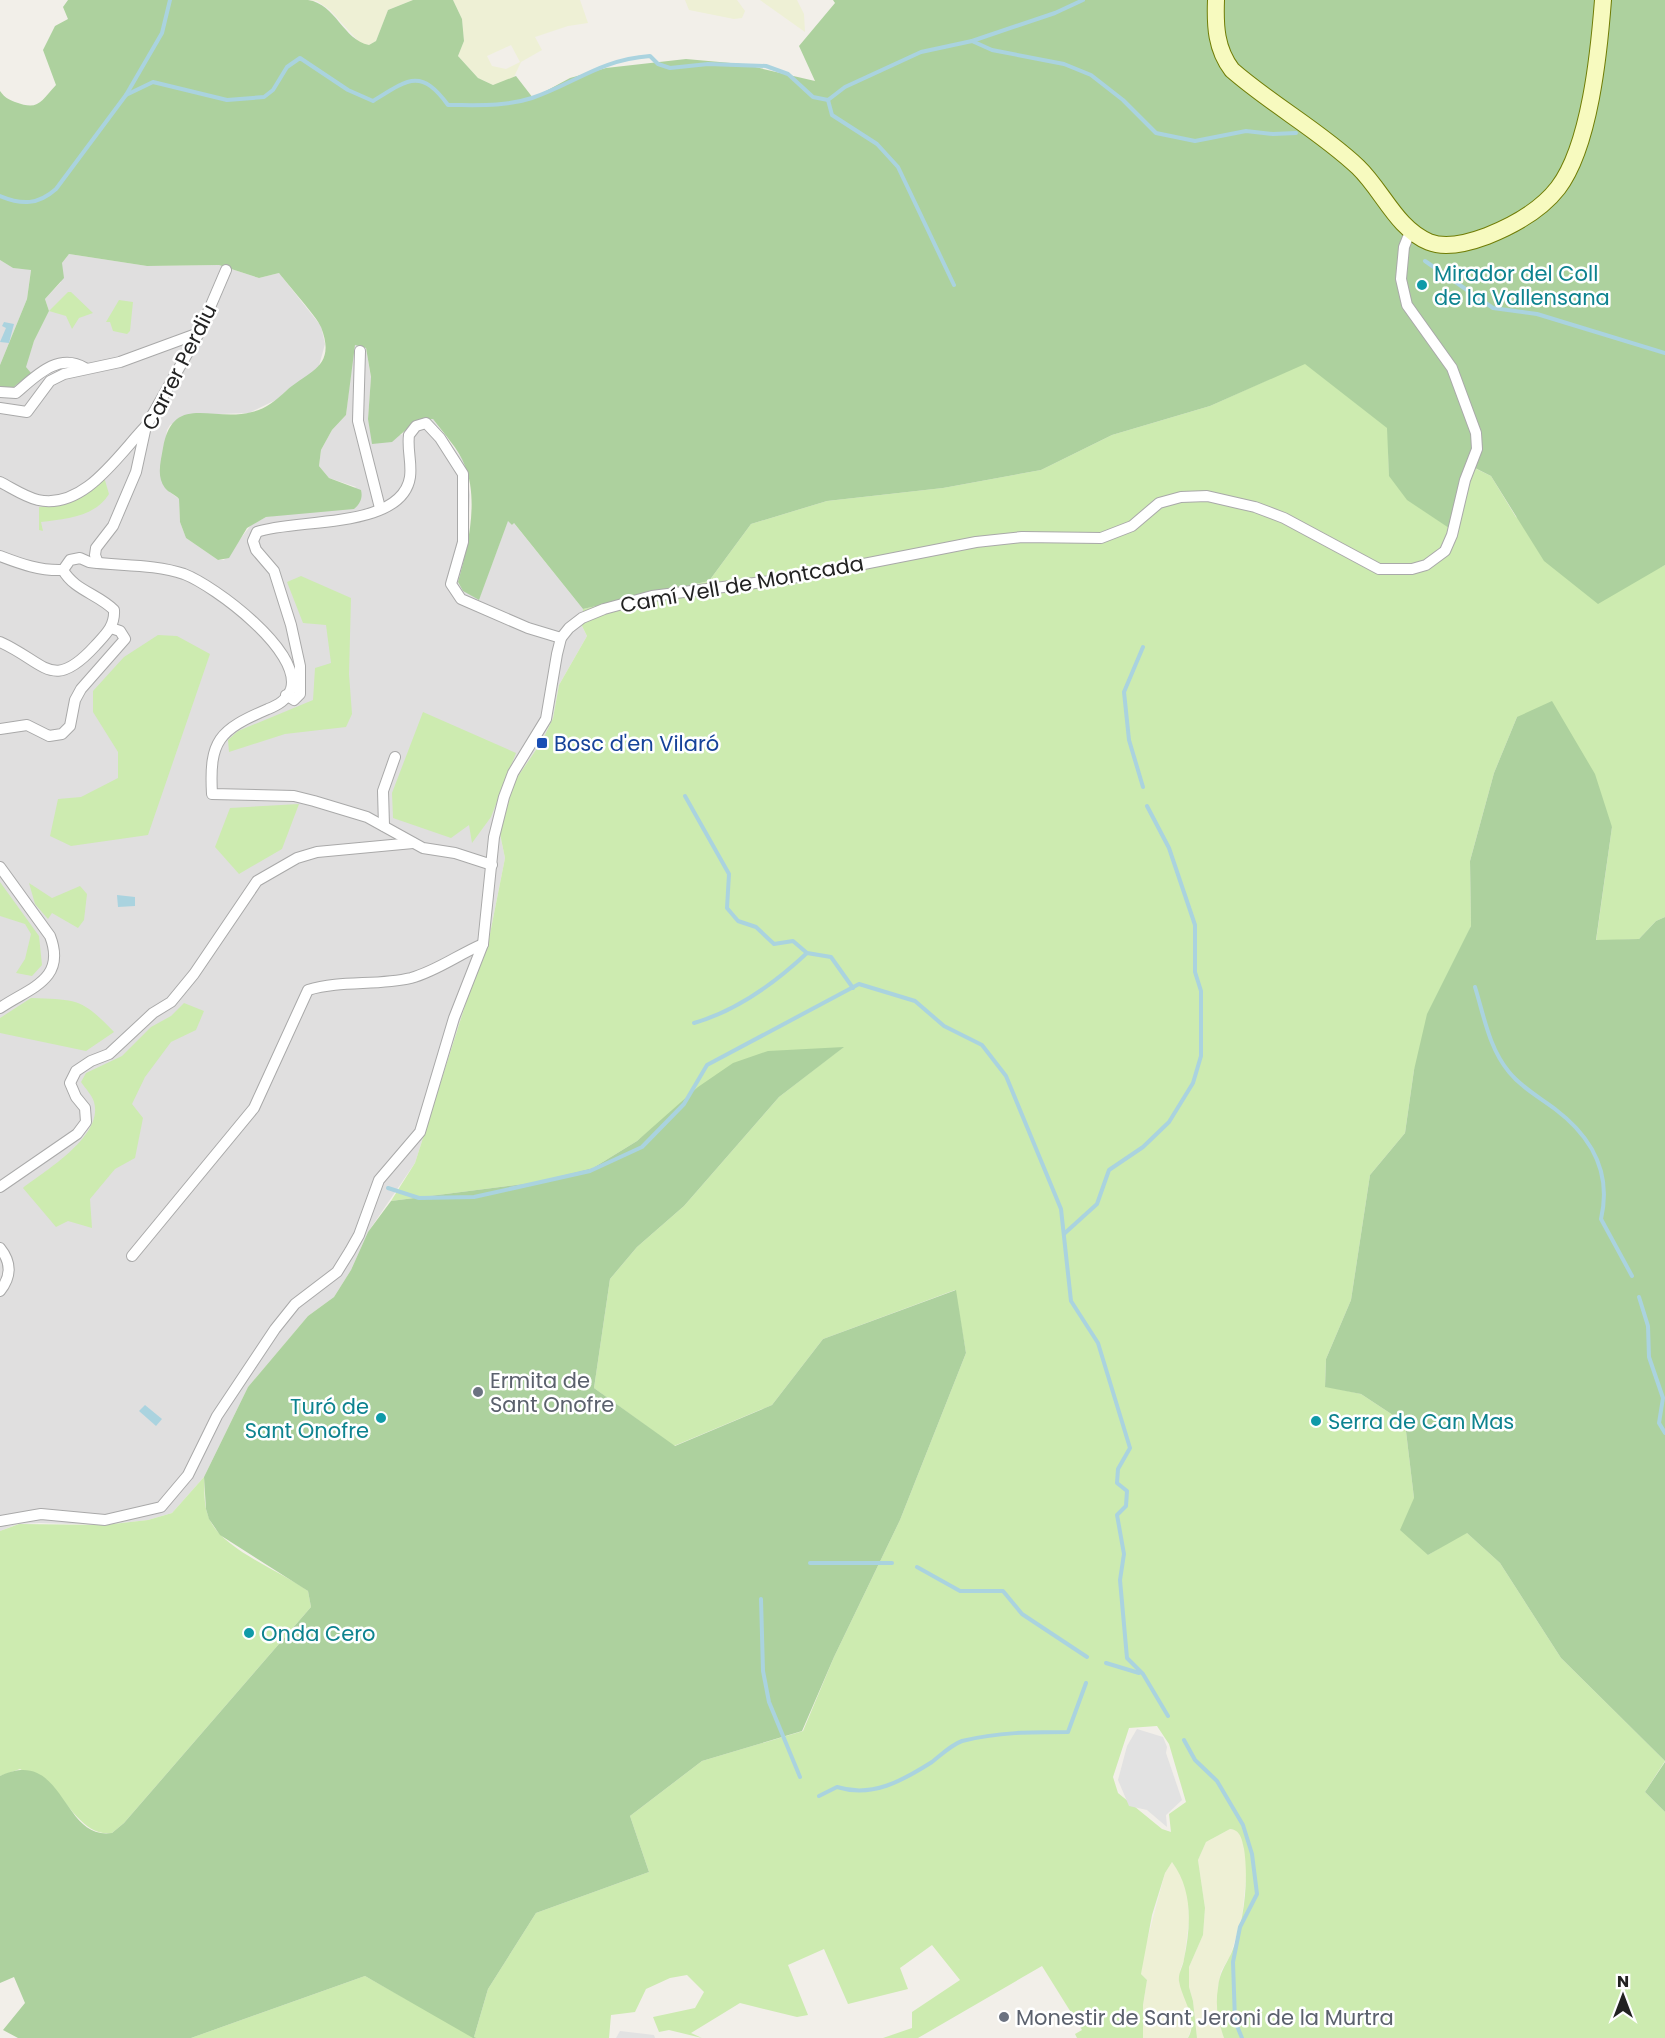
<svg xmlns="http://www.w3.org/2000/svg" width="1665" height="2038" font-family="Poppins,sans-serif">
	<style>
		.residential { fill: #e0dfdf }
		.farmland { fill: #eef0d5; fill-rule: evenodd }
		.grass { fill: #cdebb0; fill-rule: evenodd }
		.forest { fill: #add19e }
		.parking { fill: #e2e2e2 }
		.water { fill: #aad3df }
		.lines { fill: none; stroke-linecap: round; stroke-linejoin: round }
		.stream { stroke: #aad3df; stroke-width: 4 }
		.street-casing { stroke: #a9a9a9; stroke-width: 12 }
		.secondary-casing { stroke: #707d05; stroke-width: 18 }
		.street { stroke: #fff; stroke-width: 10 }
		.secondary { stroke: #f7fabf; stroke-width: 16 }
		.culture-dot { fill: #0f9aa8; stroke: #fff; stroke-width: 2 }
		.transit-dot { fill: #1a4fb4; stroke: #fff; stroke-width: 2 }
		.worship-dot { fill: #6b7280; stroke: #fff; stroke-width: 2 }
		.labels { text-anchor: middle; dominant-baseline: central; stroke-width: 5; stroke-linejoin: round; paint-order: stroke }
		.culture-label { font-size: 21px; fill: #0d838f; stroke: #fff; text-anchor: start }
		.street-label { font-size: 21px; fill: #222; stroke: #fff }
		.transit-label { font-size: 21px; fill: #164399; stroke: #fff; text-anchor: start }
		.worship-label { font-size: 21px; fill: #5b616d; stroke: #fff; text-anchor: start }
	</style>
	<rect width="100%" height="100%" fill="#f2efe9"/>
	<g class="residential">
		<path d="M69,254L147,266L219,265L259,278L279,273L321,326L325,344L319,366L312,375L286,391L278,399L249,413L187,415L170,425L167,430L160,473L166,489L179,499L180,522L186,538L218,560H224L251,525L266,517L309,511L356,487L329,478L319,466L321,450L332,430L346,415L354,344L366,348L371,378L368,419L401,435L417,420L433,419L465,463L470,495L467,549L458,582L463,590L479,599L508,520L513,525V522L583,609L582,626L587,636L559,685L553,718L542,741L514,782L500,834L505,858L487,949L470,990L415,1163L368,1232L351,1270L334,1297L308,1316L248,1387L204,1477L172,1513L148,1520L104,1525L39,1523L18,1524L0,1531V389L25,367L34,341L49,311L45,299L61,282L62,263Z"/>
		<path d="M0,260L13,268L31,269L27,299L0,365Z"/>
	</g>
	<g class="farmland">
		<path d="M308,0H413L388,10L376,41L369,45L361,44L330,10L317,1Z"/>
		<path d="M453,0H580L588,23L568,26L535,37L542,50L521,62L513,79L493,85L478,78L458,56L464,41L462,19ZM511,45L520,62L506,69L492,66L487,56Z"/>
		<path d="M685,0H737L745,11L742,18L734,19L689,10Z"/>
		<path d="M760,0H797L804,14L805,32Z"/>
		<path d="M1230,1829L1237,1830L1242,1838L1247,1867L1242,1917L1230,1956L1221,1971L1218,1986L1219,2022L1224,2038H1197L1193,2001L1189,1987V1967L1203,1935L1205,1908L1198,1860L1206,1842Z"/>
		<path d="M1172,1862L1181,1875L1187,1889L1189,1920L1184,1960L1180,1970L1183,1992L1189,2004L1191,2028L1188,2038H1143V2005L1147,1980L1141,1974L1143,1956L1165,1873Z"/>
	</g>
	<g class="grass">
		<path d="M68,292H71L93,313L79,318L72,329L66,316L49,311Z"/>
		<path d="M119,300L133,302L130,331L127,334L113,331L110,322H106Z"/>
		<path d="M1305,363L1388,428L1389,476L1466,464L1491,476L1516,517L1653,571L1665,565V917L1656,921L1639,939L1596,941L1612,827L1517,717L1494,773L1470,861L1471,926L1414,1070L1405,1133L1370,1175L1351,1300L1326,1359L1325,1386L1361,1394L1405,1423L1414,1498L1428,1555L1466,1532L1500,1563L1561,1658L1665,1761L1645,1792L1665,1812V2038H1224C1218,2021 1215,2006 1218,1988C1219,1974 1225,1966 1231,1954C1244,1924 1249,1881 1244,1849C1242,1840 1241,1830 1230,1829L1206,1842L1198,1860L1205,1908L1203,1935L1189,1967V1987L1193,2001L1197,2038H1188C1199,2019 1182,2000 1179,1981C1178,1973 1183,1967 1184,1959C1191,1926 1193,1890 1172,1862L1165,1873L1152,1915L1141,1974L1147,1980L1143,2005V2038H1077L1075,2034L1082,2030L1042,1966L918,2038H883L912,2028V2012L960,1980L932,1945L900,1968L908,1989L848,2004L824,1949L788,1965L808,2015L797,2017L740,2003L691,2033L702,2038L669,2030L659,2032L653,2017L695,2008L704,1992L687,1975L670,1978L646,1989L635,2012L611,2015L609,2038H191L365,1976L474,2037L488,1989L536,1913L649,1872L630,1816L702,1761L803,1731L834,1657L900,1520L966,1353L955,1290L823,1339L772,1405L674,1446L594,1388L610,1279L637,1247L684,1206L779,1097L842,1048L677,1108L637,1141L593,1168L532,1183L391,1201L415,1163L470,990L487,949L505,858L500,834L514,782L542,741L553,718L559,685L587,636L582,626L583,609L709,581L751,524L827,501L943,488L1041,470L1112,435L1210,406ZM1157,1726L1169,1744L1186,1802L1169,1814L1171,1832L1162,1829L1118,1793L1113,1777L1129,1728Z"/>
		<path d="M104,477L109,494C95,517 65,519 41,522L43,531L39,530V507L57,505Z"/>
		<path d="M301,576L351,598L349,674L352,714L346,727L285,734L229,752L228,740L238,731L313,700L315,668L331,663L326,625L303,623L287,582Z"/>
		<path d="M158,635L177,636L210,654L148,835L71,846L50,836L58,799L81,797L118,778V752L93,712V691L124,657Z"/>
		<path d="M423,712L516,753L491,817L472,843L469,825L451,838L393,818L392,793Z"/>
		<path d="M299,804L282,849L239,874L215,847L230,808Z"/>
		<path d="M0,882L39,936L42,965L32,976L16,973L25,959L31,934L25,924L0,916Z"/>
		<path d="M29,883L52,898L80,886L87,894L84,920L78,928L52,913L48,919L35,904Z"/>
		<path d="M31,998C78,1000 81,998 114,1032L86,1051L0,1033V1018Z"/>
		<path d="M184,1003L204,1011L196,1030L171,1042L145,1077L132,1104L143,1118L135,1158L115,1169L90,1199L92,1228L68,1221L56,1227L23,1188C45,1171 104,1136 94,1102C92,1095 85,1088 81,1082L86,1073L122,1056L151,1027L171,1016Z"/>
		<path d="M204,1477C205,1491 203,1504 209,1518C221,1549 281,1571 308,1591L311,1607L124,1823L112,1833C85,1837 69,1804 53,1789C45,1781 30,1775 20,1769L0,1776V1531L19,1524L104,1525L148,1520L172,1513Z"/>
	</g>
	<g class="forest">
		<path d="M68,0H308C336,4 343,40 369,45L376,41L388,10L413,0H453L462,19L464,41L458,56L478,78L493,85L516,76L533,98L570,78L606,68L686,59L742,64L815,81L799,46L835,3L833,0H1665V565L1598,604L1544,561L1491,476L1467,464L1449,528L1407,500L1389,476L1387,428L1305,364L1210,406L1112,435L1041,470L943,488L827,501L751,524L709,581L583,609L514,523L512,525L508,521L479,600L463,591L458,582C468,547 479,500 465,466C459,449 443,433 433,419L417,420L392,442L372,444L368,419L371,377L366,348L355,345L346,415L332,430L321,450L319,466L329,478L361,490C363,498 360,504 354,509L266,517L247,528L229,558L218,560L186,538L180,522L179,499C175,494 169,493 165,488C156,476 161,461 163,448C173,392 213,423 252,412C266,409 275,401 286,391C308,371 337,368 321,327C317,317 288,285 279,273L259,278L219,265L147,266L69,254L62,263L64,278L45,299L49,311L34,341L26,367L31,373L10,390L0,389V365L27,299L31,270L13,268L0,260V91C5,98 8,99 15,102C39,111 40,102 56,85L43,50L55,26L68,19L63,7Z"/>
		<path d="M1552,701L1595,774L1612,827L1596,940L1639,939L1656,921L1665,917V1761L1561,1658L1500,1563L1467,1533L1428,1555L1400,1530L1414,1498L1405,1423L1361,1394L1325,1387L1326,1359L1351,1300L1370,1175L1405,1133L1414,1070L1427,1014L1471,926L1470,861L1494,773L1517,717Z"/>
		<path d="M844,1047L779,1097L684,1206L637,1247L610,1279L594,1388L675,1446L772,1405L823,1339L956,1290L966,1353L900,1520L834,1657L802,1731L702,1761L630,1816L649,1872L536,1913L488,1989L474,2037L476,2038H473L365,1976L191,2038H18L3,2030L25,2003L14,1977L0,1983V1776C65,1746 61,1841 112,1833L124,1823L311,1607L308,1591L220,1535L209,1519L206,1509L204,1477L248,1387L308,1316L334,1297L351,1270L368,1232L391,1201L532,1183L593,1168L637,1141L698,1087L733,1063L768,1051Z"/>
		<path d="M1665,1762V1812L1645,1792Z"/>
	</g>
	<g class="parking">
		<path d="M1137,1729L1163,1737L1167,1747L1166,1753L1182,1800L1166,1815L1167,1827L1147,1810L1129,1806L1118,1780L1127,1746Z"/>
		<path d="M620,2031L654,2035L655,2038H616Z"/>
	</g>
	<g class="water">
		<path d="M4,322L14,324L9,343L0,342L6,328L2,326Z"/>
		<path d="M117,895L135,897V906L118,907Z"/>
		<path d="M145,1405L162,1419L156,1426L139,1411Z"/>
	</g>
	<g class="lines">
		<g class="stream">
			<path d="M972,41L1055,13L1083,0"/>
			<path d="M126,95L153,82L227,100L264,97L273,90L287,67L300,58L348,90L373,101C408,79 421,68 448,105C477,105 504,107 532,98C576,83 599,60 650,56L658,64L670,68L708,64L766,66L788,74L813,97L828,100L845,87L921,52L972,41L992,50L1064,64L1091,75L1123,100L1156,133L1195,141L1246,131L1273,134L1296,133"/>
			<path d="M828,100L832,115L877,144L898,167L954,285"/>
			<path d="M0,196C22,205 38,205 56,189L126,95L162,33L170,0"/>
			<path d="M1425,261L1493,308L1537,314L1665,353"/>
			<path d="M1143,647L1124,692L1129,740L1143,787"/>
			<path d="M685,796L729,874L727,908L738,921L756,927L774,944L793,941L807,953L831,957L853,988"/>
			<path d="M1475,987C1484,1016 1489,1048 1509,1072C1521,1087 1539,1097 1555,1109C1592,1137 1612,1172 1601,1219L1632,1276"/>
			<path d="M694,1023C736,1011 776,982 807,953"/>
			<path d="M388,1188L419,1198L474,1197L590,1171L642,1147L684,1104L707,1065L859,984L915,1001L944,1026L982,1045L1006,1076L1061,1209L1071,1301L1098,1343L1130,1448L1118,1469L1117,1483L1127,1491L1126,1506L1117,1515L1124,1554L1120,1580L1127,1658L1143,1674L1168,1716"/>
			<path d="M1065,1233L1097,1204L1109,1170L1143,1147L1169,1122L1193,1083L1201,1056V991L1195,972V925L1169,848L1147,806"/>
			<path d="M1639,1297L1648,1326L1649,1357L1663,1398L1659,1423L1665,1433"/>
			<path d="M810,1563H892"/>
			<path d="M917,1567L960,1591H1003L1022,1614L1087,1657"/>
			<path d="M761,1599L763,1671L769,1702L800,1777"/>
			<path d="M1106,1663L1139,1673"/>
			<path d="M1184,1740L1195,1760L1217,1781L1243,1825L1252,1854L1257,1894L1240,1927L1233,1962L1235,2021L1242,2038"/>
			<path d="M819,1796L837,1787C872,1798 902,1781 932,1762C941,1755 951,1745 962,1741C998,1732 1032,1732 1068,1732L1086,1683"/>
		</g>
		<defs>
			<g id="street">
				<path d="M360,351L358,421L380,508"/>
				<path d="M0,392L16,393C36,376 58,352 85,368"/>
				<path d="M0,408L27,412L50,381L64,374L120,362L199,333"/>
				<path d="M0,482C12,488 25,497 38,500C84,510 118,455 146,426"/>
				<path d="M0,556C21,564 40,571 63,570"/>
				<path d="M98,563L95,555L96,548L113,526L136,472L146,426L199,333L226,270"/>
				<path d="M0,642C45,662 52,693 95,646C106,634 115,626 114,610C98,594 74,590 63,570L70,560L80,558L89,562C119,566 155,564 184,574C215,586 302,651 291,689C287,700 278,705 268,709C219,730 209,740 212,794L294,796L314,801L367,817L423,848L455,853L492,865"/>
				<path d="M286,695L294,700L300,694V666L291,625L274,571L256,550L253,541L257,532C295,518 402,530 410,477C412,463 407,449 409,435L416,426L426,423L440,438L463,474V542L451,584L461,599L528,628L561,638"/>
				<path d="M0,729L27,725L49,736L62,734L70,726L75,700L81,689L125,639L120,631L111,628"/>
				<path d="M384,826L383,791L395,757"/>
				<path d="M0,867L50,936C67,980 29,988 0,1008"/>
				<path d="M0,1187L77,1134L86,1122L85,1108L76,1097L70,1083L76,1071L91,1061L109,1054L153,1013L171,1002L194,974L257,881L297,858L317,852L413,843"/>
				<path d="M0,1248C12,1263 11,1277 0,1291"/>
				<path d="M132,1256L254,1108L308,990C341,980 377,986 411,978C437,971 459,954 483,944"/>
				<path d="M0,1521L41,1514L105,1520L161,1507L188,1475L217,1416L275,1329L295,1304L337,1272L350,1251L359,1235L379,1180L420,1132L454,1018L483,944L494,837L504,797L513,773L546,719L557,654L561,638L569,628L582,618L604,609L652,596L787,579L976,542L1022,537L1101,538L1132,526L1159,503L1181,497L1207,496L1255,507L1284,518L1379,569H1412L1426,565L1445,551L1452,535L1465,480L1477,449L1476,433L1452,368L1407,305L1401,279L1404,247L1410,232"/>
			</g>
			<path id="secondary" d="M1216,0C1215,26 1216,49 1232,70C1272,105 1320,131 1358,167C1383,191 1396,228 1429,242C1446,249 1471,242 1487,236C1512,226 1541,210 1558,188C1590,146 1599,52 1603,0"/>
		</defs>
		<use href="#street" class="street-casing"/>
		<use href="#secondary" class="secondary-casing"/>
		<use href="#street" class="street"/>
		<use href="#secondary" class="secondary"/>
	</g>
	<g class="culture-dot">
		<circle cx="1422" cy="285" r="6"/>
		<circle cx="381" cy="1418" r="6"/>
		<circle cx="1316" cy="1421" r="6"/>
		<circle cx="249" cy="1633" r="6"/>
	</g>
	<rect class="transit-dot" x="536" y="737" width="12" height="12" rx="3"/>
	<g class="worship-dot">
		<circle cx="478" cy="1392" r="6"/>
		<circle cx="1004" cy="2017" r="6"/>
	</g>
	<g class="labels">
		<g class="culture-label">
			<text x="1434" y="273">Mirador del Coll<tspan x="1434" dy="24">de la Vallensana</tspan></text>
			<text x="369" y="1406" text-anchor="end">Turó de<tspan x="369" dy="24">Sant Onofre</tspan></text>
			<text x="1328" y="1421">Serra de Can Mas</text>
			<text x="261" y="1633">Onda Cero</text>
		</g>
		<g class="street-label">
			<text transform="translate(179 367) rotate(-63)">Carrer Perdiu</text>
			<text transform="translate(742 584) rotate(-10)">Camí Vell de Montcada</text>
		</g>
		<g class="transit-label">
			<text x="554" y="743">Bosc d'en Vilaró</text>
		</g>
		<g class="worship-label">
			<text x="490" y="1380">Ermita de<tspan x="490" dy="24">Sant Onofre</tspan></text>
			<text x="1016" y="2017">Monestir de Sant Jeroni de la Murtra</text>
		</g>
	</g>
	<g transform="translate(1623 1996)" stroke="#ffffff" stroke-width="4.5" paint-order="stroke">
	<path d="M0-4.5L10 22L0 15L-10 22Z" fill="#222222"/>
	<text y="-9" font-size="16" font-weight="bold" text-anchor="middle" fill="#222222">N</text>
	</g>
</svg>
